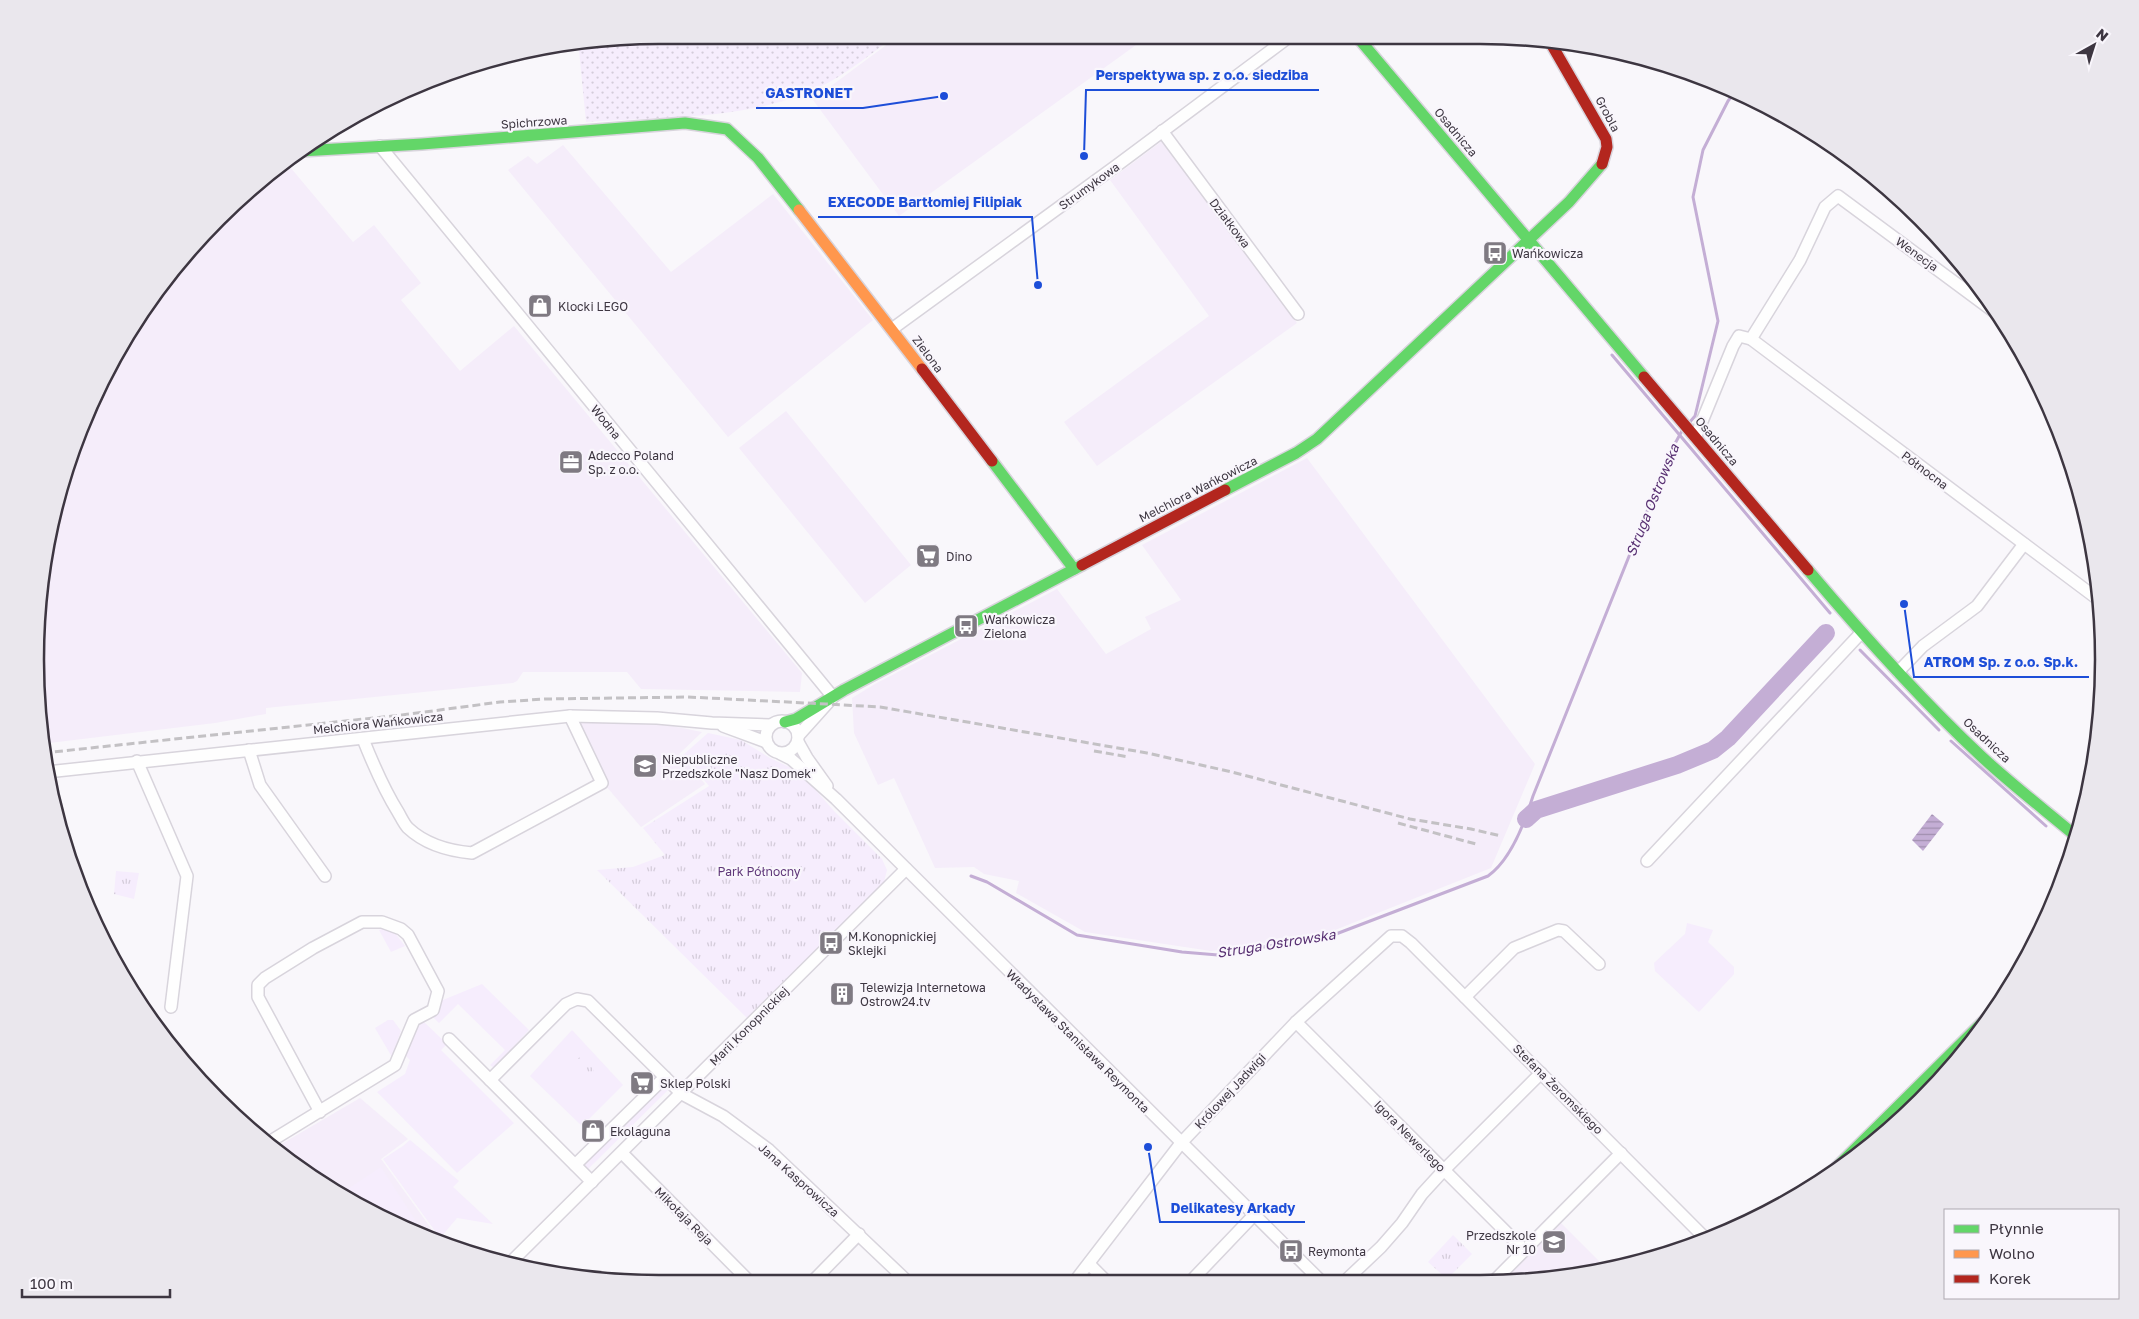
<svg xmlns="http://www.w3.org/2000/svg" width="2139" height="1319" font-family="'Golos Text',sans-serif">
	<style>
		.built { fill: #f5edfa }
		.grass { fill: #f6edfd }
		.park { fill: url(#park-tufts) }
		.garden { fill: url(#garden-dots) }
		.water { fill: url(#water-rules) }
		.lines { fill: none; stroke-linecap: round; stroke-linejoin: round }
		.stream { stroke: #c4aed5; stroke-width: 3 }
		.river { stroke: #c4aed5; stroke-width: 18 }
		.street-casing { stroke: #d8d4dc; stroke-width: 14 }
		.fast-casing { stroke: #d8d4dc; stroke-width: 14 }
		.slow-casing { stroke: #d8d4dc; stroke-width: 14 }
		.jam-casing { stroke: #d8d4dc; stroke-width: 14 }
		.street { stroke: #fefefe; stroke-width: 11 }
		.fast { stroke: #63d668; stroke-width: 11 }
		.slow { stroke: #ff974d; stroke-width: 11 }
		.jam { stroke: #b3261e; stroke-width: 11 }
		.rail { stroke: #c3c1c4; stroke-width: 3; stroke-dasharray: 8 4; stroke-linecap: butt }
		.labels { text-anchor: middle; dominant-baseline: central; stroke-width: 4.5; stroke-linejoin: round; paint-order: stroke }
		.street-label { font-size: 12px; fill: #3d3641; stroke: #f9f6fc }
		.poi-label { font-size: 12px; fill: #3d3641; stroke: #f9f6fc; text-anchor: start }
		.park-label { font-size: 12px; fill: #5f3779; stroke: #f9f6fc }
		.water-label { font-size: 14px; font-style: italic; fill: #583072; stroke: #f9f6fc }
		.rim { fill: none; stroke: #3d3641; stroke-width: 2.5 }
		.leader { fill: none; stroke: #1d4ed8; stroke-width: 2 }
		.callout-dot { fill: #1d4ed8; stroke: #f9f6fc; stroke-width: 2 }
		.callout-label { font-size: 14px; text-anchor: middle; font-weight: bold; fill: #1d4ed8; stroke: #f9f6fc; stroke-width: 4.5; stroke-linejoin: round; paint-order: stroke }
	</style>
	<defs>
		<pattern id="park-tufts" width="24" height="20" patternUnits="userSpaceOnUse" patternTransform="scale(1.25)"><rect width="24" height="20" fill="#f6edfd"/><path d="M3 7l-1-3M5 7V3M7 7l1-3M15 17l-1-3M17 17v-4M19 17l1-3" fill="none" stroke="#d4ccda"/></pattern>
		<pattern id="garden-dots" width="8" height="8" patternUnits="userSpaceOnUse" patternTransform="scale(1.25)"><rect width="8" height="8" fill="#f6edfd"/><path d="M2 2h.1M6 6h.1" fill="none" stroke="#d4ccda" stroke-width="1.8" stroke-linecap="round"/></pattern>
		<pattern id="water-rules" width="6" height="5" patternUnits="userSpaceOnUse" patternTransform="scale(1.25)"><rect width="6" height="5" fill="#c4aed5"/><path d="M0 2.5h6" fill="none" stroke="#a08eae"/></pattern>
	</defs>
	<rect width="100%" height="100%" fill="#f9f7fb"/>
	<g class="built">
		<path d="M893,40H1143L899,216L810,96L827,89Z"/>
		<path d="M1162,141L1297,323L1097,466L1064,422L1209,316L1110,180Z"/>
		<path d="M563,145L671,272L773,194L873,320L728,437L508,170L528,156L537,164Z"/>
		<path d="M285,161L353,242L374,225L421,283L401,300L460,371L514,326L802,673L800,692L641,689L627,672H523L517,681L513,683L266,708V714L215,723L41,744L35,659L47,538L68,459L140,312L218,218L280,164Z"/>
		<path d="M786,411L911,565L865,603L739,448Z"/>
		<path d="M1307,458L1535,764L1491,868L1325,934L1211,951L1085,932L1016,893L1019,881L984,874L974,867L935,868L894,778L878,785L854,733L852,698L875,684L1057,589L1106,654L1151,629L1145,617L1181,600L1142,545Z"/>
		<path d="M579,722L657,723L702,732L679,754L705,784L641,827L606,786Z"/>
		<path d="M360,1098L408,1139L381,1159L441,1242L421,1237L280,1155L273,1149Z"/>
		<path d="M1554,1216L1606,1268L1521,1283H1489Z"/>
	</g>
	<g class="grass">
		<path d="M1687,923L1713,930L1708,942L1734,967V974L1699,1012L1655,971L1654,963L1685,934Z"/>
		<path d="M384,928L395,933L405,946L391,952L379,930Z"/>
		<path d="M482,984L529,1030L494,1068L490,1065L505,1050L458,1004L439,1023L431,1015L438,1002Z"/>
		<path d="M388,1020H393L401,1031L392,1057L375,1028Z"/>
		<path d="M423,1021L447,1044L441,1050L514,1123L457,1173L377,1092L405,1074L410,1060L404,1054L418,1023Z"/>
		<path d="M572,1030L623,1085L582,1126L530,1076Z"/>
		<path d="M663,1084L668,1090L586,1171L581,1166Z"/>
		<path d="M410,1140L459,1181L453,1187L493,1224L457,1218L440,1238L383,1159L403,1146Z"/>
		<path d="M381,1167L427,1238L421,1237L343,1192Z"/>
	</g>
	<g class="park">
		<path d="M708,733L741,740L770,758L800,772L834,811L882,859L887,870L884,882L747,1018L597,870L633,867L665,855L643,828L709,786L683,755Z"/>
		<path d="M116,871L139,873L134,899L114,894Z"/>
		<path d="M582,1057L585,1060V1065L593,1068L594,1078L590,1082H584L571,1069V1065H577L578,1058Z"/>
		<path d="M1453,1235L1472,1254L1447,1279L1428,1262Z"/>
	</g>
	<path class="garden" d="M578,40H890C864,59 836,82 806,93C740,120 656,117 586,122Z"/>
	<path class="water" d="M1932,814L1944,824L1923,851L1912,840Z"/>
	<g class="lines">
		<g class="stream">
			<path d="M1612,355L1830,613"/>
			<path d="M1689,423L1695,416L1718,321L1693,197L1703,150L1728,101L1735,92"/>
			<path d="M1860,650L1939,730"/>
			<path d="M1951,741L2046,826"/>
			<path d="M971,876L987,882L1077,935L1182,952L1218,955L1336,934L1488,876C1511,860 1525,822 1533,796L1672,449L1683,429"/>
		</g>
		<path class="river" d="M1526,819L1536,810L1677,765L1713,750L1728,738L1826,633"/>
		<defs>
			<g id="street">
				<path d="M1162,131L1298,314"/>
				<path d="M380,146L833,697L798,736"/>
				<path d="M892,329L1116,166L1285,40"/>
				<path d="M1751,339L2099,600"/>
				<path d="M1696,436L1733,346L1739,336L1751,339L1800,260L1825,207L1838,196L1996,313"/>
				<path d="M1898,672L1923,646L1977,606L2024,544"/>
				<circle cx="782" cy="737" r="16"/>
				<path d="M723,726L766,742"/>
				<path d="M363,739C373,764 383,788 398,812C401,817 404,824 408,828C425,844 450,851 472,853L602,783L570,716"/>
				<path d="M798,742L807,758L827,786"/>
				<path d="M249,750L260,785L325,876"/>
				<path d="M781,754L791,759L836,799L1322,1282"/>
				<path d="M137,761L187,876L171,1007"/>
				<path d="M47,772L570,716L657,718L712,723L771,725"/>
				<path d="M1647,861L1861,633"/>
				<path d="M1465,997L1514,948L1558,930L1564,931L1599,964"/>
				<path d="M1296,1022L1524,1250"/>
				<path d="M449,1039L592,1182"/>
				<path d="M490,1080L566,1004L577,999L588,1001L682,1094L723,1116L769,1150L906,1280"/>
				<path d="M266,1144L395,1065L414,1020L433,1010L438,991L408,935L401,929L382,922H362L313,948L265,978L258,985V997L320,1112"/>
				<path d="M622,1153L747,1279"/>
				<path d="M575,1165L665,1077"/>
				<path d="M512,1261L906,869"/>
				<path d="M1089,1264L1106,1281"/>
				<path d="M814,1280L859,1234"/>
				<path d="M1075,1281L1181,1143L1296,1022L1391,936H1402L1411,943L1704,1237"/>
				<path d="M1191,1281L1254,1215"/>
				<path d="M1344,1282L1381,1247L1402,1223L1422,1194L1444,1170L1541,1073"/>
				<path d="M1492,1283L1621,1153"/>
			</g>
			<g id="fast">
				<path d="M1360,40L1644,377"/>
				<path d="M301,151L422,144L685,123L727,129L758,158L799,210"/>
				<path d="M992,461L1074,569"/>
				<path d="M1225,490L1296,453L1317,439L1569,202L1602,164"/>
				<path d="M1808,570C1863,635 1919,698 1981,756C2012,785 2045,810 2077,837"/>
				<path d="M785,722L796,719L844,690L1082,565"/>
				<path d="M1836,1168L1991,1014"/>
			</g>
			<path id="slow" d="M799,210L922,369"/>
			<g id="jam">
				<path d="M1549,40L1606,139L1607,147L1602,164"/>
				<path d="M922,369L992,461"/>
				<path d="M1644,377L1808,570"/>
				<path d="M1082,565L1225,490"/>
			</g>
		</defs>
		<use href="#street" class="street-casing"/>
		<use href="#fast" class="fast-casing"/>
		<use href="#slow" class="slow-casing"/>
		<use href="#jam" class="jam-casing"/>
		<use href="#street" class="street"/>
		<use href="#fast" class="fast"/>
		<use href="#slow" class="slow"/>
		<use href="#jam" class="jam"/>
		<g class="rail">
			<path d="M1094,751L1129,757"/>
			<path d="M43,753L402,715L500,702L545,699L688,697L826,704L880,707L1147,753L1232,772L1410,819L1471,829L1501,836"/>
			<path d="M1398,823L1476,844"/>
		</g>
	</g>
	<defs>
		<symbol id="bus-square" viewBox="-11 -11 22 22"><rect x="-9" y="-9" width="18" height="18" rx="4" fill="#7f7a82" stroke="#f9f6fc"/><path d="M-5-6H5V4H4V6H2V4H-2V6H-4V4H-5ZM-3.5-4V0h7V-4ZM-3.5 1.2v1.5H-2V1.2ZM2 1.2v1.5H3.5V1.2Z" fill="#fff"/></symbol>
		<symbol id="shop-square" viewBox="-11 -11 22 22"><rect x="-9" y="-9" width="18" height="18" rx="4" fill="#7f7a82" stroke="#f9f6fc"/><path d="M-5-2.5h2.3a2.7 3.5 0 0 1 5.4 0H5L5.5 6h-11ZM-1.5-2.5h3a1.5 2.3 0 0 0-3 0Z" fill="#fff"/></symbol>
		<symbol id="office-square" viewBox="-11 -11 22 22"><rect x="-9" y="-9" width="18" height="18" rx="4" fill="#7f7a82" stroke="#f9f6fc"/><path d="M-6-3h4V-5.5h4V-3h4V5H-6ZM-1-4.5V-3h2v-1.5ZM-6 0V1H6V0Z" fill="#fff"/></symbol>
		<symbol id="supermarket-square" viewBox="-11 -11 22 22"><rect x="-9" y="-9" width="18" height="18" rx="4" fill="#7f7a82" stroke="#f9f6fc"/><path d="M-6-5.5h2.5l.6 2H6L4.5 2H-2.5L-4.4-4H-6ZM-1.5 3.2a1.3 1.3 0 1 0 .1 0ZM3 3.2a1.3 1.3 0 1 0 .1 0Z" fill="#fff"/></symbol>
		<symbol id="school-square" viewBox="-11 -11 22 22"><rect x="-9" y="-9" width="18" height="18" rx="4" fill="#7f7a82" stroke="#f9f6fc"/><path d="M0-5L7-2L0 1L-7-2ZM-4 1L0 2.5L4 1V4Q0 6-4 4Z" fill="#fff"/></symbol>
		<symbol id="building-square" viewBox="-11 -11 22 22"><rect x="-9" y="-9" width="18" height="18" rx="4" fill="#7f7a82" stroke="#f9f6fc"/><path d="M-4-6H4V6H1V3H-1V6H-4ZM-2.5-4.3h1.7v1.8h-1.7ZM.8-4.3h1.7v1.8H.8ZM-2.5-1h1.7V.8h-1.7ZM.8-1h1.7V.8H.8Z" fill="#fff"/></symbol>
	</defs>
	<g fill-rule="evenodd">
		<use href="#bus-square" x="1481" y="239" width="28" height="28"/>
		<use href="#shop-square" x="526" y="292" width="28" height="28"/>
		<use href="#office-square" x="557" y="448" width="28" height="28"/>
		<use href="#supermarket-square" x="914" y="542" width="28" height="28"/>
		<use href="#bus-square" x="952" y="612" width="28" height="28"/>
		<use href="#school-square" x="631" y="752" width="28" height="28"/>
		<use href="#bus-square" x="817" y="929" width="28" height="28"/>
		<use href="#building-square" x="828" y="980" width="28" height="28"/>
		<use href="#supermarket-square" x="628" y="1069" width="28" height="28"/>
		<use href="#shop-square" x="579" y="1117" width="28" height="28"/>
		<use href="#school-square" x="1540" y="1228" width="28" height="28"/>
		<use href="#bus-square" x="1277" y="1237" width="28" height="28"/>
	</g>
	<g class="labels">
		<g class="street-label">
			<text transform="translate(1608 114) rotate(62)">Grobla</text>
			<text transform="translate(534 122) rotate(-4)">Spichrzowa</text>
			<text transform="translate(1456 132) rotate(50)">Osadnicza</text>
			<text transform="translate(1089 186) rotate(-36)">Strumykowa</text>
			<text transform="translate(1230 223) rotate(53)">Działkowa</text>
			<text transform="translate(1917 254) rotate(36)">Wenecja</text>
			<text transform="translate(928 354) rotate(53)">Zielona</text>
			<text transform="translate(606 422) rotate(51)">Wodna</text>
			<text transform="translate(1717 441) rotate(50)">Osadnicza</text>
			<text transform="translate(1925 470) rotate(37)">Północna</text>
			<text transform="translate(1198 489) rotate(-27)">Melchiora Wańkowicza</text>
			<text transform="translate(378 723) rotate(-6)">Melchiora Wańkowicza</text>
			<text transform="translate(1987 740) rotate(43)">Osadnicza</text>
			<text transform="translate(749 1026) rotate(-45)">Marii Konopnickiej</text>
			<text transform="translate(1078 1041) rotate(45)">Władysława Stanisława Reymonta</text>
			<text transform="translate(1558 1089) rotate(45)">Stefana Żeromskiego</text>
			<text transform="translate(1230 1091) rotate(-47)">Królowej Jadwigi</text>
			<text transform="translate(1410 1136) rotate(45)">Igora Newerlego</text>
			<text transform="translate(799 1180) rotate(42)">Jana Kasprowicza</text>
			<text transform="translate(684 1216) rotate(45)">Mikołaja Reja</text>
		</g>
		<g class="poi-label">
			<text x="1512" y="253">Wańkowicza</text>
			<text x="558" y="306">Klocki LEGO</text>
			<text x="588" y="455">Adecco Poland<tspan x="588" dy="14">Sp. z o.o.</tspan></text>
			<text x="946" y="556">Dino</text>
			<text x="984" y="619">Wańkowicza<tspan x="984" dy="14">Zielona</tspan></text>
			<text x="662" y="759">Niepubliczne<tspan x="662" dy="14">Przedszkole "Nasz Domek"</tspan></text>
			<text x="848" y="936">M.Konopnickiej<tspan x="848" dy="14">Sklejki</tspan></text>
			<text x="860" y="987">Telewizja Internetowa<tspan x="860" dy="14">Ostrow24.tv</tspan></text>
			<text x="660" y="1083">Sklep Polski</text>
			<text x="610" y="1131">Ekolaguna</text>
			<text x="1536" y="1235" text-anchor="end">Przedszkole<tspan x="1536" dy="14">Nr 10</tspan></text>
			<text x="1308" y="1251">Reymonta</text>
		</g>
		<g class="park-label">
			<text x="759" y="871">Park Północny</text>
		</g>
		<g class="water-label">
			<text transform="translate(1652 500) rotate(-68)">Struga Ostrowska</text>
			<text transform="translate(1276 943) rotate(-9)">Struga Ostrowska</text>
		</g>
	</g>
	<path d="M0 0H2139V1319H0ZM659 44H1480A615 615 0 0 1 2095 659V660A615 615 0 0 1 1480 1275H659A615 615 0 0 1 44 660V659A615 615 0 0 1 659 44Z" fill="#eae7ed" fill-rule="evenodd"/>
	<path class="rim" d="M659 44H1480A615 615 0 0 1 2095 659V660A615 615 0 0 1 1480 1275H659A615 615 0 0 1 44 660V659A615 615 0 0 1 659 44Z"/>
	<path class="leader" d="M1084 156L1086 90H1319M944 96L863 108H756M1038 285L1032 217H818M1904 604L1914 677H2089M1148 1147L1160 1222H1305"/>
	<g class="callout-dot">
		<circle cx="1084" cy="156" r="5"/>
		<circle cx="944" cy="96" r="5"/>
		<circle cx="1038" cy="285" r="5"/>
		<circle cx="1904" cy="604" r="5"/>
		<circle cx="1148" cy="1147" r="5"/>
	</g>
	<g class="callout-label">
		<text x="1202" y="80">Perspektywa sp. z o.o. siedziba</text>
		<text x="809" y="98">GASTRONET</text>
		<text x="925" y="207">EXECODE Bartłomiej Filipiak</text>
		<text x="2001" y="667">ATROM Sp. z o.o. Sp.k.</text>
		<text x="1233" y="1213">Delikatesy Arkady</text>
	</g>
	<rect x="1944" y="1209" width="175" height="90" fill="#f9f6fc" stroke="#aea9b1"/>
	<rect x="1954" y="1225" width="25" height="8" fill="#63d668" stroke="#aea9b1"/>
	<text x="1989" y="1234" font-size="15" fill="#3d3641">Płynnie</text>
	<rect x="1954" y="1250" width="25" height="8" fill="#ff974d" stroke="#aea9b1"/>
	<text x="1989" y="1259" font-size="15" fill="#3d3641">Wolno</text>
	<rect x="1954" y="1275" width="25" height="8" fill="#b3261e" stroke="#aea9b1"/>
	<text x="1989" y="1284" font-size="15" fill="#3d3641">Korek</text>
	<g transform="translate(2094 45) rotate(39)" stroke="#f9f6fc" stroke-width="4" paint-order="stroke">
	<path d="M0-4L9 19L0 12L-9 19Z" fill="#3d3641"/>
	<text y="-8" font-size="14" font-weight="bold" text-anchor="middle" fill="#3d3641">N</text>
	</g>
	<path d="M22 1289v8h148v-8" fill="none" stroke="#3d3641" stroke-width="2.5"/>
	<text x="30" y="1289" font-size="15" fill="#3d3641" stroke="#f9f6fc" stroke-width="4" paint-order="stroke">100 m</text>
</svg>
